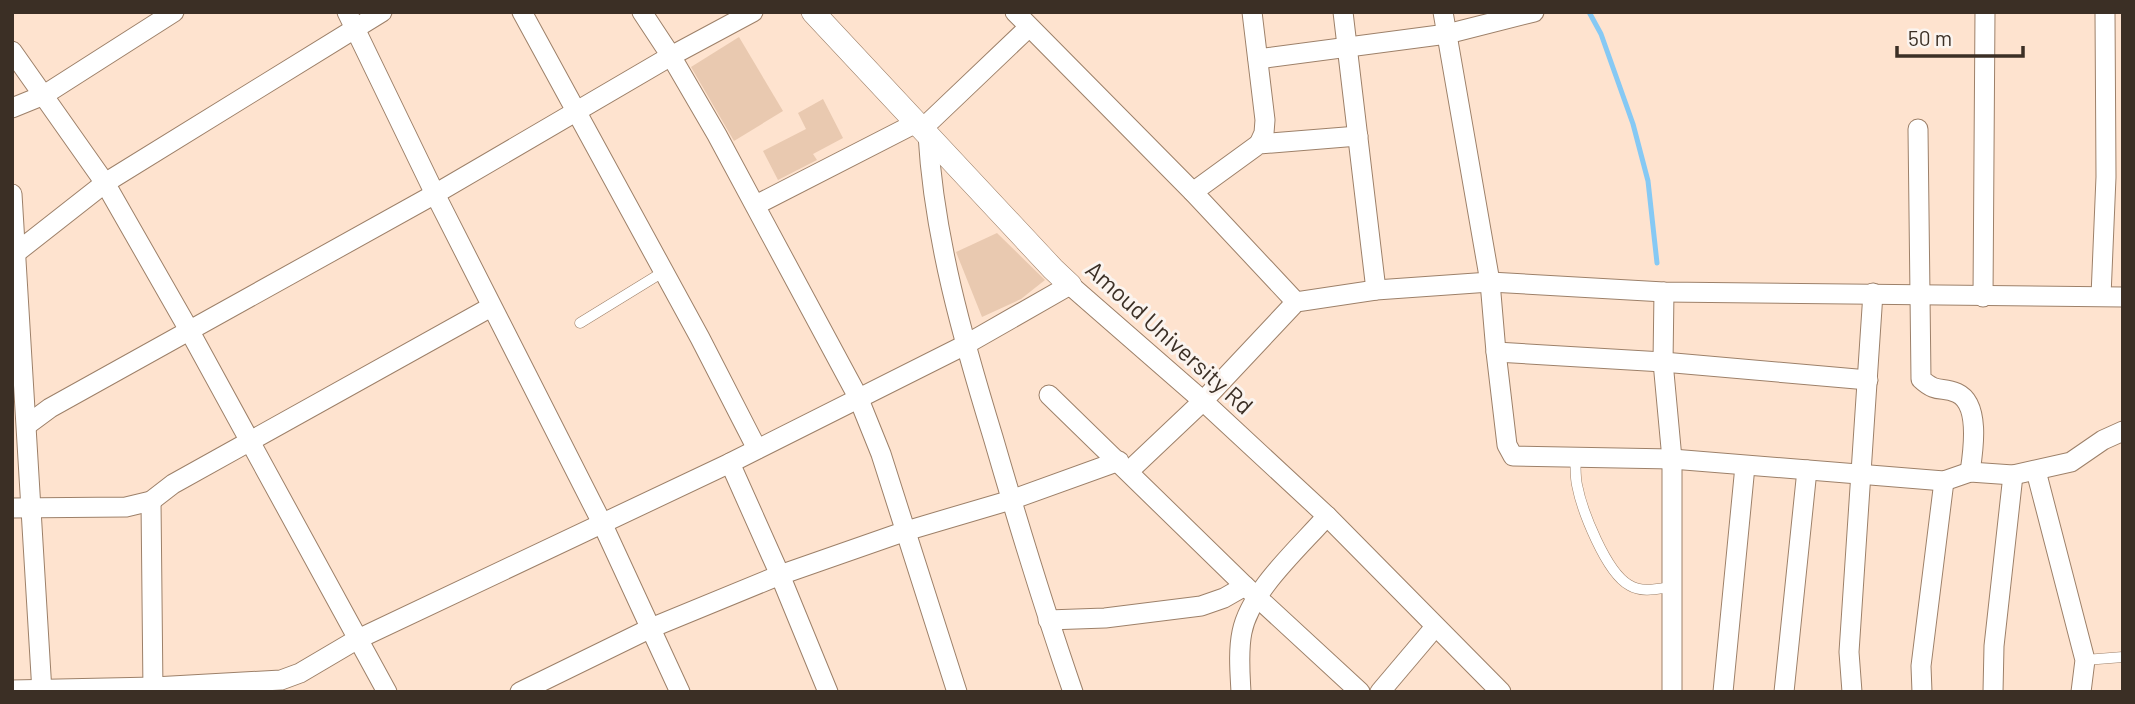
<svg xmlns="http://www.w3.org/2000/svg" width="2135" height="704" font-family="Barlow,sans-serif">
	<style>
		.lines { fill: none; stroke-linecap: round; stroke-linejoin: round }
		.stream { stroke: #86c9f4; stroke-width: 5 }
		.building { fill: #e9c9b0 }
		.service-casing { stroke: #9d8069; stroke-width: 11 }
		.minor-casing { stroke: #9d8069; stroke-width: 21 }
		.tertiary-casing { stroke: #9d8069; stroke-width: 24 }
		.service { stroke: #fff; stroke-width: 10 }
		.minor { stroke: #fff; stroke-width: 19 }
		.tertiary { stroke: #fff; stroke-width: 23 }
		.labels { text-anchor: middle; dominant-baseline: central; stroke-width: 6; stroke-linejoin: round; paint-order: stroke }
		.street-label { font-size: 24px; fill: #3b2f25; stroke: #fbf4ef }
	</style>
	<rect width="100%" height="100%" fill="#fee3cf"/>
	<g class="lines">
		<path class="stream" d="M1589,12L1601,34L1633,124L1648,181L1657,263"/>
	</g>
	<g class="building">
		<path d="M739,37L783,111L734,141L691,67Z"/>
		<path d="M823,99L843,138L813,154L817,160L778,180L763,151L806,129L798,113Z"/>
		<path d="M997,233L1045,280L1021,299L982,317L956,252Z"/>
	</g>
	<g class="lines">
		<defs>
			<g id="service">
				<path d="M580,323L663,272"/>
				<path d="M1575,457C1576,466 1575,476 1577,485C1582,511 1606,572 1629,585C1642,593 1657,589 1671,587"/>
				<path d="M2085,660L2123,657"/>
			</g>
			<g id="minor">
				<path d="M347,12L435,194L602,523L680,692"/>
				<path d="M522,12L700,338L757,449"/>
				<path d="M642,12L671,56L717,135L858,397L881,454L957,692"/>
				<path d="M1015,12L1193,192L1296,302"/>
				<path d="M1252,12L1265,120L1264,133L1259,144"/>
				<path d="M1343,12L1376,290"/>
				<path d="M1443,12L1490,282L1496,352L1507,445L1513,456L1672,459L1944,481L1970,472L2013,475L2071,462L2103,440L2123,431"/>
				<path d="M12,51L105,183L189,330L387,692"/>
				<path d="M1258,59L1447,34L1534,12"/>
				<path d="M12,108L44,95L174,12"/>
				<path d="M922,129L1028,28"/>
				<path d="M1918,129L1921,379C1937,394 1942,386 1957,393C1981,404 1973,452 1970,472"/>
				<path d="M928,135C934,238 963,339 993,437C1018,523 1044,608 1073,692"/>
				<path d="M1193,192L1259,144L1358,136"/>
				<path d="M12,194L42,692"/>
				<path d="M756,205L916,123"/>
				<path d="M12,256L105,183L382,12"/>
				<path d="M1664,292L1663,362L1672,459V692"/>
				<path d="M2101,296L2106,177L2105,12"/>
				<path d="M1983,297L1985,12"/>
				<path d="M1496,352L1663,362L1868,380"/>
				<path d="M1049,395L1245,586L1360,692"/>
				<path d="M27,425L50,408L435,194L671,56L753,12"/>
				<path d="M730,463L780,575L828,692"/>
				<path d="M1129,471L1203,401L1296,302L1376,290L1490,282L1664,292L2123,297"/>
				<path d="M2036,471L2085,660L2081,692"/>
				<path d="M151,501L153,692"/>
				<path d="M12,508L126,507L151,501L173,484L491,307"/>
				<path d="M1048,620L1105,618L1201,606L1224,598L1245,586"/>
				<path d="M12,690L154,687L281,680L300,673L356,640L730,463L965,345L1070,285L1203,401L1327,516L1501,692"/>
				<path d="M520,692L651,628L780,575L906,531L1011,500L1119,461"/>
				<path d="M1241,692C1240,673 1238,651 1242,632C1250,591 1299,548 1327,516"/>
				<path d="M1380,692L1435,627"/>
				<path d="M1723,692L1745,466"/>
				<path d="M1784,692L1807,470"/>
				<path d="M1852,692L1849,652L1873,293"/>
				<path d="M1922,692L1921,666L1944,481"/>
				<path d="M1993,692L1994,646L2013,475"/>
			</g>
			<path id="tertiary" d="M813,12L1053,269L1070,285"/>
		</defs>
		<use href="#service" class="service-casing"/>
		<use href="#minor" class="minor-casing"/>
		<use href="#tertiary" class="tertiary-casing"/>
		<use href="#service" class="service"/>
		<use href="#minor" class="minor"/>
		<use href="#tertiary" class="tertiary"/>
	</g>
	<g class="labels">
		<g class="street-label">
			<text transform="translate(1170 337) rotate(42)">Amoud University Rd</text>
		</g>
	</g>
	<rect width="2135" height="704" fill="none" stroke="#3b2f25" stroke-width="28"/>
	<path d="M1897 46v10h126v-10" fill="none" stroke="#3b2f25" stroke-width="3.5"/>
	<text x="1908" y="46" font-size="21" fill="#3b2f25" stroke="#fbf4ef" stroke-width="5" paint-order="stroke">50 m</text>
</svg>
